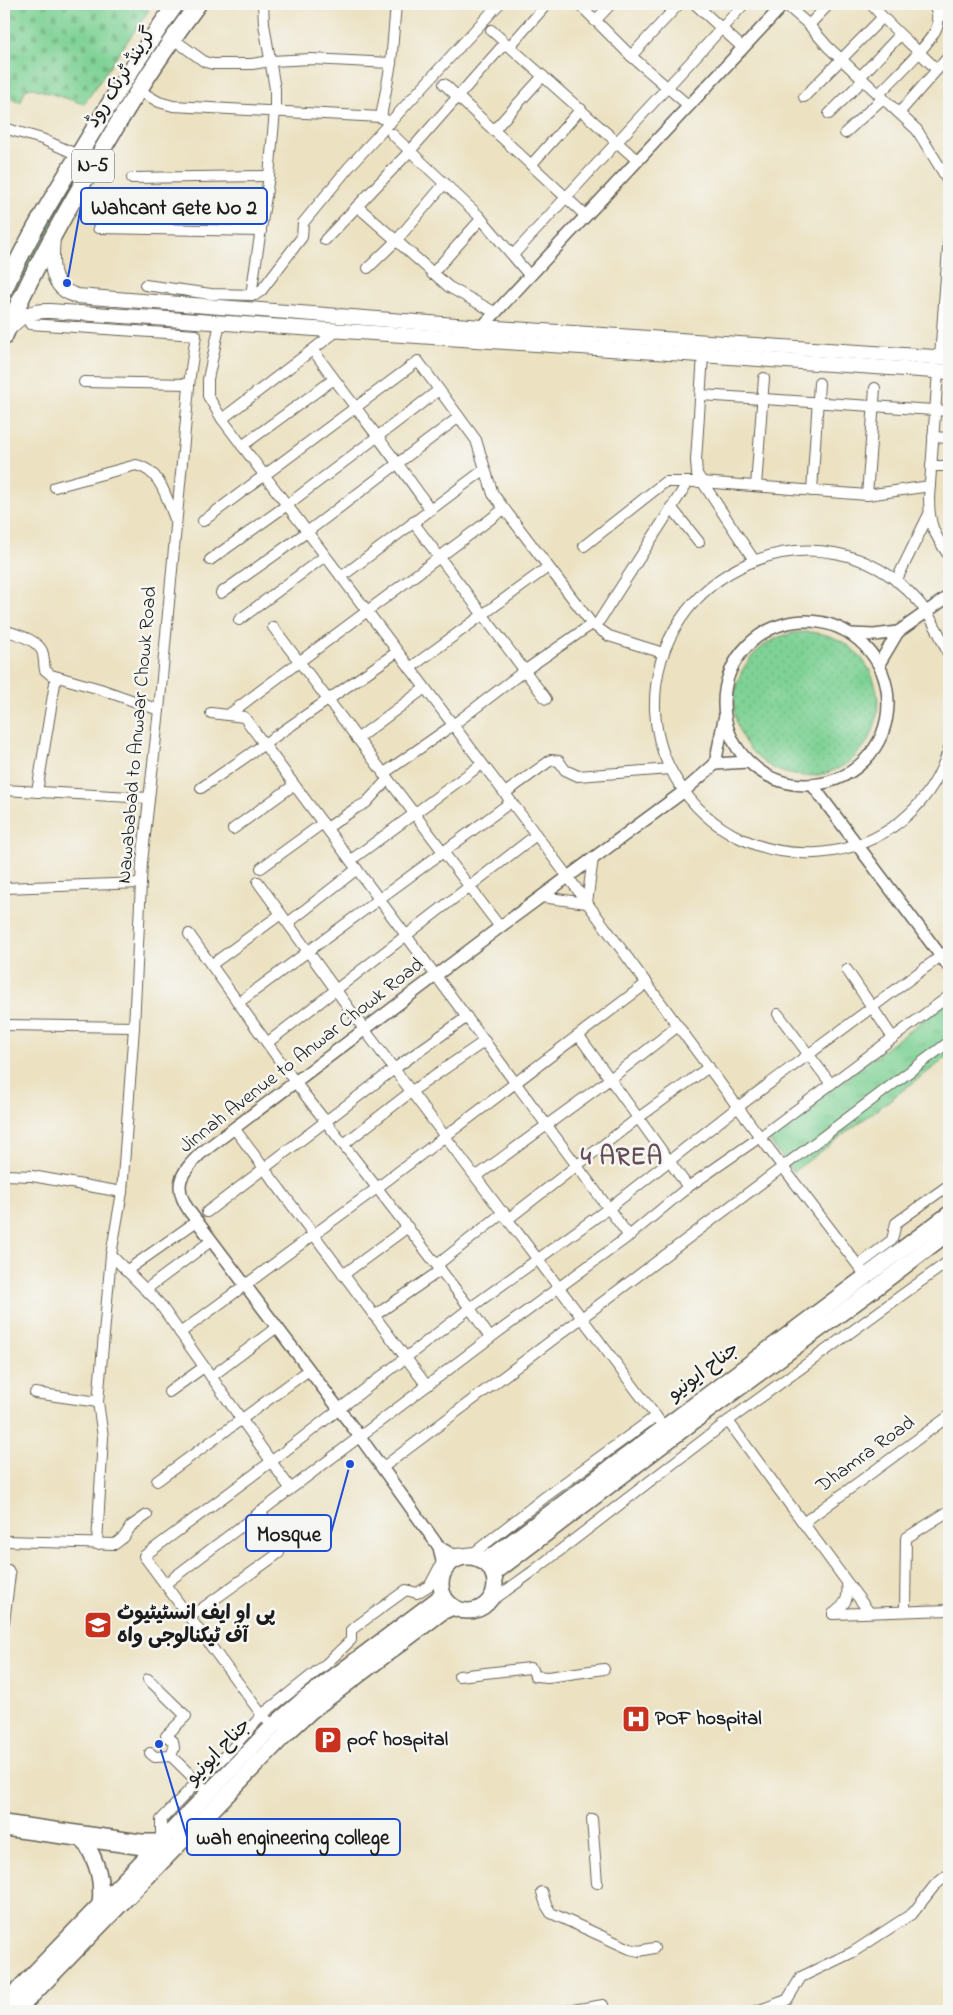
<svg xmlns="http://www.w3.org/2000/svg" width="953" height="2015" font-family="'Indie Flower','Playpen Sans Arabic',sans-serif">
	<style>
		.grass { fill: url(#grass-tufts); stroke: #4e7758 }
		.cemetery { fill: url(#cemetery-stones); stroke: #4e7758 }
		.park { fill: url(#park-dots); stroke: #4e7758 }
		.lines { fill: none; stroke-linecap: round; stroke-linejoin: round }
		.minor-casing { stroke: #656156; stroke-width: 12 }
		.tertiary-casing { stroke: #656156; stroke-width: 14 }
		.secondary-casing { stroke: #656156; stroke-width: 16 }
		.primary-casing { stroke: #656156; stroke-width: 18 }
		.trunk-casing { stroke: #656156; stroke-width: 19 }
		.minor { stroke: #fff; stroke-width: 10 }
		.tertiary { stroke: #fff; stroke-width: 11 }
		.secondary { stroke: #fff; stroke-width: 14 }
		.primary { stroke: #fff; stroke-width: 15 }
		.trunk { stroke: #fff; stroke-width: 16 }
		.labels { text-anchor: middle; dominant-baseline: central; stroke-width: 5; stroke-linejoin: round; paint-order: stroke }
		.shield { fill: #f6f6f2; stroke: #5d5d5c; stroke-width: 1 }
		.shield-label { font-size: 19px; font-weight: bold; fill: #1c1c1c }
		.street-label { font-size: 20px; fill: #1c1c1c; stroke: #f6f6f2 }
		.poi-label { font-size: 20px; font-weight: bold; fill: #1c1c1c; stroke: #f6f6f2; text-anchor: start }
		.district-label { font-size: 25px; font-weight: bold; letter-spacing: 1px; fill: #664b58; stroke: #f6f6f2 }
		.leader { fill: none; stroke: #1d4ed8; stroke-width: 2 }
		.callout-dot { fill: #1d4ed8; stroke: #f6f6f2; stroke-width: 2 }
		.callout { fill: #f6f6f2; stroke: #1d4ed8; stroke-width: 2 }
		.callout-label { font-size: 21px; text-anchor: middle; font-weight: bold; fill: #1c1c1c }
	</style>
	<defs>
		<pattern id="grass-tufts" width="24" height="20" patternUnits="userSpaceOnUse" patternTransform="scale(1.25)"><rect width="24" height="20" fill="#7fd295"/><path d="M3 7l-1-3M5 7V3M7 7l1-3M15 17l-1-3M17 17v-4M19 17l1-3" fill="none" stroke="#6db480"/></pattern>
		<pattern id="cemetery-stones" width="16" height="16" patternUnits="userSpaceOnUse" patternTransform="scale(1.25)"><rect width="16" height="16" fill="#7fd295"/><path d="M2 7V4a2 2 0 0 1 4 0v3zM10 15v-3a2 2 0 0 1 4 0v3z" fill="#6db480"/></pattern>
		<pattern id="park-dots" width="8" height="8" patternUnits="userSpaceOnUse" patternTransform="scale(1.25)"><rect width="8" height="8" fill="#7fd295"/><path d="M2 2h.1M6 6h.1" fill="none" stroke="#6db480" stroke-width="1.8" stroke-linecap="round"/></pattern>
	</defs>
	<rect width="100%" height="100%" fill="#f6f6f2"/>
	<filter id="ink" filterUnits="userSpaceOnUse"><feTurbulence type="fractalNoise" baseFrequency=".02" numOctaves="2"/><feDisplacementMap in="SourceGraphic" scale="10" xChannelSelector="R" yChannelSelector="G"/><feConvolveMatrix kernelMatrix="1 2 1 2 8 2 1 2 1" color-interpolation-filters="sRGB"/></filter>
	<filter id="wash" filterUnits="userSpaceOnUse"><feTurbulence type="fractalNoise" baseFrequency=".0096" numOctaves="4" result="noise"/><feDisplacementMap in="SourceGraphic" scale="20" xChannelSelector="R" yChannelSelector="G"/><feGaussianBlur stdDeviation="1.12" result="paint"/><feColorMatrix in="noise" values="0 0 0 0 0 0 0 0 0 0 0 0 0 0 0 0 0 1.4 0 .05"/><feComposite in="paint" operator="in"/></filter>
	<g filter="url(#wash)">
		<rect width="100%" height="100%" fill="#ece2c2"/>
		<g class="grass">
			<path d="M109,122L4,327V302L21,264L43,231L103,127Z"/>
			<path d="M949,1001V1056L793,1172L770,1142L772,1133Z"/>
		</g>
		<path class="cemetery" d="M4,4H131L149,10L84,104L30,87L25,90L21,102L4,96Z"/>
		<circle class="park" cx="806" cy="704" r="72"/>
	</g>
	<g filter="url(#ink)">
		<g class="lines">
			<defs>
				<g id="minor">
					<path d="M579,4L631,56L689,106"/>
					<path d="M695,4L743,48"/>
					<path d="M785,4L808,24L828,47L917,130L946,177L949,186"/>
					<path d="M871,4C891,28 915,47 937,70"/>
					<path d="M937,19L949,10"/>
					<path d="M595,21L611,4"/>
					<path d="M809,25L829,4"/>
					<path d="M491,30L638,161"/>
					<path d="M172,38L205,62L213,64H252L271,61L311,59L391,63"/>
					<path d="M509,47L547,4"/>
					<path d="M631,56L679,4"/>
					<path d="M860,77L899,36"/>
					<path d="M444,84L586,216"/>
					<path d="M138,90L159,102L173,106L381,117L390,123"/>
					<path d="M879,94C893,79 930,45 937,27C940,20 936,10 934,4"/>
					<path d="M804,97L882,18"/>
					<path d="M899,113L949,56"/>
					<path d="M829,114L863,80"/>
					<path d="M381,117L391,63L396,4"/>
					<path d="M4,128L42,139L78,155"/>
					<path d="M494,130L543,76"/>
					<path d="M845,133L883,98"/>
					<path d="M392,134L478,215L530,276"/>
					<path d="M531,165L581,109"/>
					<path d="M132,178L269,176"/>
					<path d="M357,206L449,287L496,313"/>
					<path d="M98,228L261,231"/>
					<path d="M325,240L410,151L505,43"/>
					<path d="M513,255L744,4"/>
					<path d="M368,268L396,241L445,183"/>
					<path d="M432,274L481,219"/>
					<path d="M145,285L211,294L255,295L261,291L302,237L303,223L349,167L499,4"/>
					<path d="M251,295L269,176L275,111V89L264,24L263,4"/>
					<path d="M220,323L208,379V396L222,419L568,877L760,1137L866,1276"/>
					<path d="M30,324L196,335L190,376L159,710L142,862L134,1027L122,1192"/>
					<path d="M313,350C352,404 393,455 430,509"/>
					<path d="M703,355L696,460L697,474L754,560"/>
					<path d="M940,357L949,236"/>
					<path d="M938,371L929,498C929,525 934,534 949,556"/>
					<path d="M84,382L189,384"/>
					<path d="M701,395L949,411"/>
					<path d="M222,419L337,331"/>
					<path d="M933,437L949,438"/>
					<path d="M242,446L334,379"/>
					<path d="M931,466H949"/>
					<path d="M756,486L764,378"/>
					<path d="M55,487L136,465C161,470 167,500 175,519"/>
					<path d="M812,491L819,383"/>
					<path d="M867,495L875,388"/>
					<path d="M671,507L699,542"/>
					<path d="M203,521L418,361L476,440L493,494L592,624L609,636L663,653"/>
					<path d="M413,522L546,699"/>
					<path d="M584,546L665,482H702L867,495L930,486"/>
					<path d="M210,560L287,505L439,390"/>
					<path d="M341,577L485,469"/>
					<path d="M896,581L929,514"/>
					<path d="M221,593L307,532L459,417"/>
					<path d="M239,620L325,556"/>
					<path d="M596,626L688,482"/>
					<path d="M273,627L500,927"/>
					<path d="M4,630C16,634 40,640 43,654C44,659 44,665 45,670L51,675L100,689L159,710"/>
					<path d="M949,656C941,636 932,617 917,600C822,495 651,570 655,710C656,734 663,758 676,779C742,890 912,874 949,748"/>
					<path d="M410,668L548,567"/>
					<path d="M211,713L244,717L629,1236"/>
					<path d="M228,715L504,509"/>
					<path d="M357,739L425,688"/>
					<path d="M383,774L453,725L524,671L592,624"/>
					<path d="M201,788L397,652"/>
					<path d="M4,790L149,798"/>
					<path d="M37,792L56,677"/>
					<path d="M505,793L551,760L559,761L565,770L578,776L670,769"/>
					<path d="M327,828L356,808L366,803L387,780"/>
					<path d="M233,829L294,785"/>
					<path d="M351,860L482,764"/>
					<path d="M261,868L323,823"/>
					<path d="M258,882L364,1029L664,1427"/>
					<path d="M4,888L141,883"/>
					<path d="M541,897L587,903L593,858"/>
					<path d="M288,923L357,869"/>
					<path d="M189,934L295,1082L470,1308L490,1338"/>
					<path d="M211,965L281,914"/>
					<path d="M847,970L893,1038"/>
					<path d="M238,1003L511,802"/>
					<path d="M778,1014L831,1084"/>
					<path d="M4,1025L134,1027"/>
					<path d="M579,1036L688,1187"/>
					<path d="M267,1043L536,835"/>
					<path d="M234,1128L427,1386"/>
					<path d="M344,1144L412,1091L485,1041"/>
					<path d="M4,1175L32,1176L122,1192L111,1255L159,1303L290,1488"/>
					<path d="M477,1176L610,1079L678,1026"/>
					<path d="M207,1212L394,1069L467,1017"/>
					<path d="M508,1219L638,1118L709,1067"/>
					<path d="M437,1265L504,1212"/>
					<path d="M859,1265L892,1240L896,1223L949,1185"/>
					<path d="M126,1271L197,1221"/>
					<path d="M343,1275L408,1227"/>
					<path d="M145,1290L211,1241"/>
					<path d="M374,1316L441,1270"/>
					<path d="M180,1333L377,1188L647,983"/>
					<path d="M211,1377L277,1327"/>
					<path d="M169,1392L204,1367"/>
					<path d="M35,1393L98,1402"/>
					<path d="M728,1421L869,1612"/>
					<path d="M382,1468L949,1042"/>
					<path d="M157,1481L309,1370"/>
					<path d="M803,1523L949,1416"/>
					<path d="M4,1541L115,1544L124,1537L131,1526L147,1515"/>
					<path d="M97,1544L103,1437L98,1402L111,1255"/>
					<path d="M456,1554L475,1552L545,1497L656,1416"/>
					<path d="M4,1570H8L10,1574L4,1622"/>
					<path d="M165,1584L490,1338L629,1236L688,1187L760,1137L949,996"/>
					<path d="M486,1605L532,1572L728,1421L949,1261"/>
					<path d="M905,1611L906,1538L949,1511"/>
					<path d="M833,1614L949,1610"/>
					<path d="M833,1614C846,1604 849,1599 847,1583"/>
					<path d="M190,1617L279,1553L280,1543L260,1511"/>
					<path d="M459,1676L530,1668L533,1670L535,1676L548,1677L604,1669"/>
					<path d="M148,1679L186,1716L166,1736L173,1741L174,1748L171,1756L208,1792"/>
					<path d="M273,1726L262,1715L144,1556L272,1461L470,1308L609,1208L738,1107L949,950"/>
					<path d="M150,1753L155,1757L171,1756"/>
					<path d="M592,1819L597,1883"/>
					<path d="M161,1840V1820L197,1782L228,1753L263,1714L326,1664L351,1640V1630L406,1590L417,1593L430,1585L441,1564"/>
					<path d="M542,1892L546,1905L551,1913L630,1949L639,1951L654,1948"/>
					<path d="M567,2011L603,2005"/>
					<path d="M757,2011L787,2000L801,1977L853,1952L913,1913L935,1885L949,1874"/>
				</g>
				<g id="tertiary">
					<path d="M481,333L482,327L784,4"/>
					<circle cx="806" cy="703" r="82"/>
					<path d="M851,634L874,635L898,632"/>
					<path d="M879,664L898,632L949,596"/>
					<path d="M715,764L724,719"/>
					<path d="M715,764L748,762"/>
					<path d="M813,786L949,967"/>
					<path d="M439,1547L451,1554L465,1557"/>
					<path d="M442,1578V1561L439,1547L360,1437L190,1212C172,1186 180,1174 200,1154L500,927L683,792L715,764"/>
					<path d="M4,1821L141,1840H161L164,1843"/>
					<path d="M4,1830L158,1851"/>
				</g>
				<g id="secondary">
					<path d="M53,237C51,261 48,288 77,296L482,327L949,358"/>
					<path d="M9,329C20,316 32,310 50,311L949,372"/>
				</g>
				<g id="primary">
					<circle cx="468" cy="1584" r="27"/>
					<path d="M481,1561L494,1555L949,1214"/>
					<path d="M493,1574L694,1421L877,1287L949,1232"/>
					<path d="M85,1842C97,1862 103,1880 100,1905"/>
					<path d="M4,2004L273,1726L303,1700L443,1595"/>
					<path d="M17,2011L287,1733L311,1711L442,1612L453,1607"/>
				</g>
				<g id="trunk">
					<path d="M4,290C25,243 52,198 79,154C110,103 141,52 176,4"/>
					<path d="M4,337C28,279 58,225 90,171C123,113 158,57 198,4"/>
				</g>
			</defs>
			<use href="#minor" class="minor-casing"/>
			<use href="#tertiary" class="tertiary-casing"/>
			<use href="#secondary" class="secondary-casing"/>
			<use href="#primary" class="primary-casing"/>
			<use href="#trunk" class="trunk-casing"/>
			<use href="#minor" class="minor"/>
			<use href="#tertiary" class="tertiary"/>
			<use href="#secondary" class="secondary"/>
			<use href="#primary" class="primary"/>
			<use href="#trunk" class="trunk"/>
		</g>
	</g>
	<defs>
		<symbol id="university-square" viewBox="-11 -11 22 22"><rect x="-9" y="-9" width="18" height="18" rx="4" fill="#c8321e" stroke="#f6f6f2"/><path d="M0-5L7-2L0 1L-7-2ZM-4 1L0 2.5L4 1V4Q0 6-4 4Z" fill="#fff"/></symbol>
		<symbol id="hospital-square" viewBox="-11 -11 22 22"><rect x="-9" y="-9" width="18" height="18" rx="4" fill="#c8321e" stroke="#f6f6f2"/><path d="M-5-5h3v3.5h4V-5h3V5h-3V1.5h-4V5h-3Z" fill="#fff"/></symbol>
		<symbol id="parking-square" viewBox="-11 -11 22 22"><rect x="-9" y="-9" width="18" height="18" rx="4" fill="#c8321e" stroke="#f6f6f2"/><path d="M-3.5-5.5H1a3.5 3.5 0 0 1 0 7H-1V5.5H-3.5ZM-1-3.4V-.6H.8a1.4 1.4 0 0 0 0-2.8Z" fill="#fff"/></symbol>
	</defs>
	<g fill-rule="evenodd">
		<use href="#university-square" x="82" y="1609" width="32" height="32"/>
		<use href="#hospital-square" x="620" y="1703" width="32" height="32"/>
		<use href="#parking-square" x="312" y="1724" width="32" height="32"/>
	</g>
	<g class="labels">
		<rect class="shield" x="72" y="149.5" width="42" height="33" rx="4"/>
		<g class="shield-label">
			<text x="93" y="166">N-5</text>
		</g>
		<g class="street-label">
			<text transform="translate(122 78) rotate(-58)">گرینڈ ٹرنک روڈ</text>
			<text transform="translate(138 735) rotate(-85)">Nawababad to Anwaar Chowk Road</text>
			<text transform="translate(302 1056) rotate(-38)">Jinnah Avenue to Anwar Chowk Road</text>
			<text transform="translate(704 1372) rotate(-37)">جناح ایونیو</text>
			<text transform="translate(866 1455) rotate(-36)">Dhamra Road</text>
			<text transform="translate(219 1752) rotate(-46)">جناح ایونیو</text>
		</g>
		<g class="poi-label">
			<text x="117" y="1614">پی او ایف انسٹیٹیوٹ<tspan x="117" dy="23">آف ٹیکنالوجی واہ</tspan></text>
			<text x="655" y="1719">POF hospital</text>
			<text x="347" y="1740">pof hospital</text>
		</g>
		<g class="district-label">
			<text x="622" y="1158">4 AREA</text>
		</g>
	</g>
	<path class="leader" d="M67 283L81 206M350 1464L331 1533M159 1744L187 1837"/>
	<g class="callout-dot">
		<circle cx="67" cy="283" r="5"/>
		<circle cx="350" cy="1464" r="5"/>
		<circle cx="159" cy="1744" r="5"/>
	</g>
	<g class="callout">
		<rect x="81" y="188" width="186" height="36" rx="5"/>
		<rect x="246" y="1515" width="85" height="36" rx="5"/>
		<rect x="187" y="1819" width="213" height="36" rx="5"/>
	</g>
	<g class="callout-label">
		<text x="174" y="214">Wahcant Gete No 2</text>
		<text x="289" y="1541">Mosque</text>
		<text x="293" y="1844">wah engineering college</text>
	</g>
	<rect width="953" height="2015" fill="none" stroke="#f6f6f2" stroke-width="20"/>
</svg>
